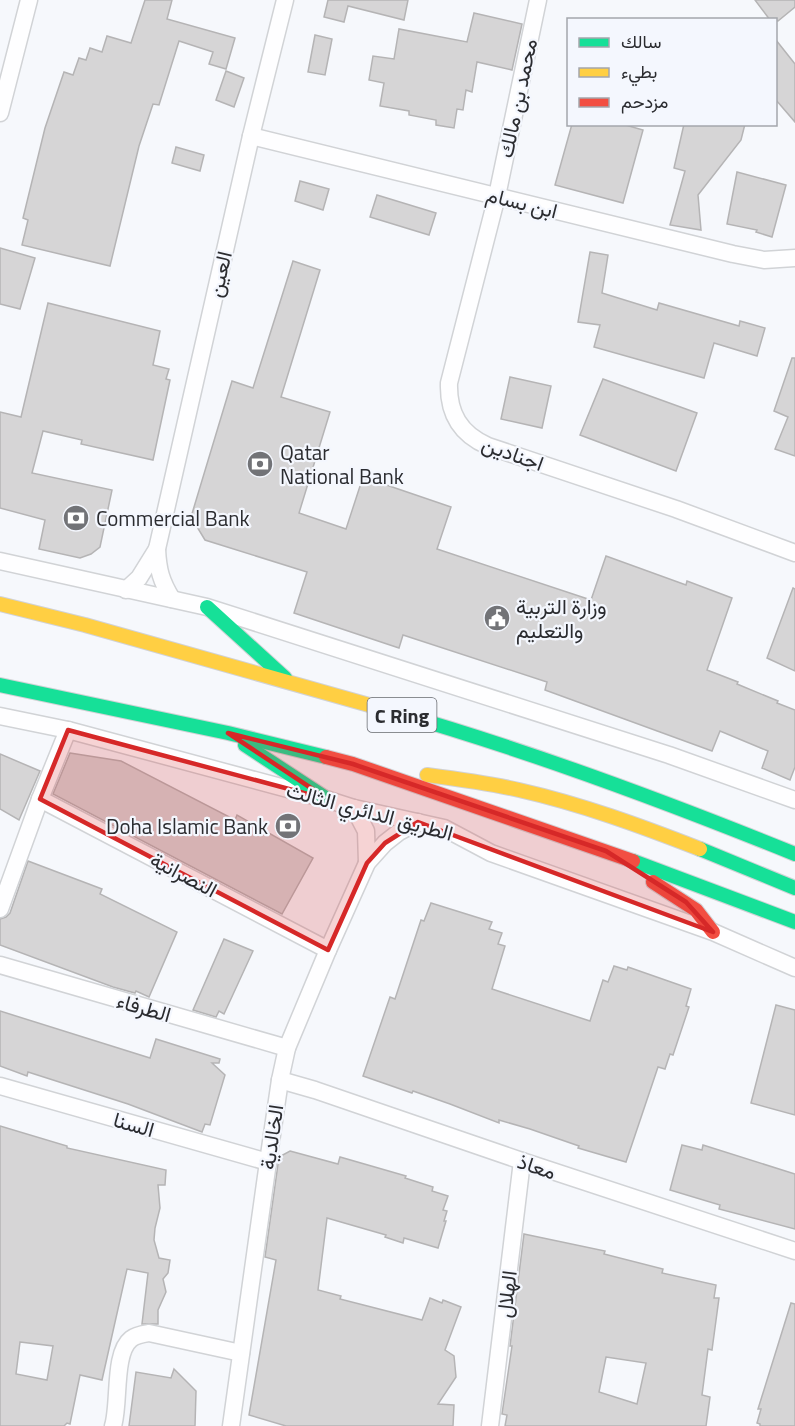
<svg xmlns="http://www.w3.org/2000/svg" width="795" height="1426" font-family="'Titillium Web',Vazirmatn,sans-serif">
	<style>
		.building { fill: #d6d5d6; stroke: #b5b4b5; stroke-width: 1.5; fill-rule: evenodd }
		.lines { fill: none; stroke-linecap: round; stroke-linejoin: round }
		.street-casing { stroke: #d1d3d6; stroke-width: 19 }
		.fast-casing { stroke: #d1d2d5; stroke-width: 16 }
		.slow-casing { stroke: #d1d2d5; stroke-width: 16 }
		.jam-casing { stroke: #d1d2d5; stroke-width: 16 }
		.street { stroke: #fefeff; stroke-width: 16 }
		.fast { stroke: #16e098; stroke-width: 14 }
		.slow { stroke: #ffcf43; stroke-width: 14 }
		.jam { stroke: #f24e42; stroke-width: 14 }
		.marked { fill: #d62828; fill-opacity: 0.2; stroke: #d62828; stroke-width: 4.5; stroke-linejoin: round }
		.labels { text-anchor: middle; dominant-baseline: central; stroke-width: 4.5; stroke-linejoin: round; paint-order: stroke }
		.shield { fill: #f4f7fe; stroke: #67696e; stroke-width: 1.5 }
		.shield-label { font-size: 20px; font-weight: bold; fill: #2b2c30 }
		.street-label { font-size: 21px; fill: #2b2c30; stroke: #f4f7fe }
		.poi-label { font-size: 21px; fill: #2b2c30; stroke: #f4f7fe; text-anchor: start }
	</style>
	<rect width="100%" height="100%" fill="#f6f8fc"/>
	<g class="building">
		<path d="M145,0H172L167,19L235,38L226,69L209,64L213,52L179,41L159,105L153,104L139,146L110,266L22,245L28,220L23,218L45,128L64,72L73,75L79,58L86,60L90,48L102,52L107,36L131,43Z"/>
		<path d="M328,0H408L404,20L348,6L344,22L324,17Z"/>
		<path d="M755,0H795V7L778,21L770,20Z"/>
		<path d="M474,13L522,24L512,70L477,62L472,92L466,90L463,110L457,109L454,128L436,125V120L409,115V111L380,106L384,83L369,80L373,56L394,59L399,29L467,42Z"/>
		<path d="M315,35L332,39L325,75L308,72Z"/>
		<path d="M776,40L795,64V122L776,100Z"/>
		<path d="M226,71L244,78L234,107L216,100Z"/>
		<path d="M572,124H622L643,130L623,203L555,185Z"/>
		<path d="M684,124H745L741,140L698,195L701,230L670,225L685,171L674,168Z"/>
		<path d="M176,147L204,155L200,171L172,163Z"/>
		<path d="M737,172L786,185L772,237L756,232L757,230L727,224Z"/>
		<path d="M300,181L329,189L323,210L295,201Z"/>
		<path d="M377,195L436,213L429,235L370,217Z"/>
		<path d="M0,248L35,258L20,309L0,304Z"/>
		<path d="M590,252L608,255L602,293L657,310L659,303L739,326L740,321L765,328L757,356L714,343L704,378L594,347L600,325L578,322Z"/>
		<path d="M293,261L320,270L281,397L330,412L299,513L346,529L363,477L451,507L437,549L591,600L606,556L686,585L687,581L732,598L707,670L738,682L737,684L778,701L777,703L795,710V767L790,780L762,768L768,751L720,731L712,751L545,690L547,682L403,635L399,648L294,613L307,572L205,540L191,517L232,381L253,388Z"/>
		<path d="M48,303L160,331L153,365L169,369L166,379L170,380L153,460L81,444L82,440L43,431L32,473L112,490L100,547L91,554L80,558L39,549L45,520L0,508V412L21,417Z"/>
		<path d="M792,358H795V456L775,449L788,417L774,411Z"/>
		<path d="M510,377L551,386L542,428L501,419Z"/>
		<path d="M603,379L697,413L676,471L580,435Z"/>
		<path d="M793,588L795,589V671L767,658Z"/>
		<path d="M70,753L121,761L235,820L237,815L313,858L282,914L53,794Z"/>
		<path d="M0,754L40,771L19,820L0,809Z"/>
		<path d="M28,861L102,889L100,894L177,932L149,997L136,991L135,993L113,987L0,945V919L6,917L10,913Z"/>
		<path d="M431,903L492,922L489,929L502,933L498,944L505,946L492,989L590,1021L603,980L608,982L614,966L627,970L628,967L691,989L686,1006L689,1007L673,1055L670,1054L665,1069L658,1067L626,1162L578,1148L579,1146L530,1129L499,1120V1123L450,1104L413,1091L412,1093L363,1076L390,997L395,999L421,920L424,921Z"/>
		<path d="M224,939L253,951L224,1014L219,1011L216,1017L193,1010Z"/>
		<path d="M776,1005L795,1010V1115L751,1103Z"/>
		<path d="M0,1011L150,1058L156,1039L220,1059L219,1063H212L225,1075L210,1125L205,1124L202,1132L128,1104L28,1072L27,1076L0,1066Z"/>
		<path d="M0,1126L67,1146V1148L166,1170L165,1185H158L160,1208L155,1228L154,1240L159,1258L170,1260L168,1273L163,1279L166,1292L158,1310V1324H142L148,1273L127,1269L102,1380L80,1375L70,1424L67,1423L64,1426H0ZM20,1342L53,1346L47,1380L16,1374Z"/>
		<path d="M682,1145L702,1150L703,1145L795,1174V1229L719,1209L720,1205L670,1190Z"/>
		<path d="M290,1151L338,1164L340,1157L406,1176L405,1178L433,1187L432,1191L448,1196L443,1210L447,1211L444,1221H446L438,1248L404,1238L403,1243L385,1237L386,1235L327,1218L318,1290L341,1296L340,1299L422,1320L430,1298L442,1303L443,1300L461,1307L445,1350L454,1356L456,1377L438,1404L454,1405L453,1426H286L249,1415L276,1260L265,1257L279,1157Z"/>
		<path d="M524,1234L605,1251L604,1254L663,1269L662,1273L716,1285L714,1298H719L712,1350L708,1349L702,1395L710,1397L706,1426H505L507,1415L502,1414L512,1346H510ZM606,1357L646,1363L637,1404L599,1392Z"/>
		<path d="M791,1303L795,1304V1426H760V1424L757,1423L761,1409H758Z"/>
		<path d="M174,1369L196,1391L195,1426H129L136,1372L171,1378Z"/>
	</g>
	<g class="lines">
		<defs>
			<g id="street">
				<path d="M538,0L497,196L449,383C448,413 460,434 488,446L676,509L795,553"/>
				<path d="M0,113L29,0"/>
				<path d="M251,136L733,254L764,260L795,258"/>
				<path d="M0,561L207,607L669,755L795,800"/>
				<path d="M126,590L139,578L157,549"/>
				<path d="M172,599C161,581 158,570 157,549L251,136L285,0"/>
				<path d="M0,716L68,730L329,800L354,808L444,828L491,853L713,932L795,968"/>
				<path d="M40,799L328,950"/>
				<path d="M354,808L366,831L367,863"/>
				<path d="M0,909L40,799L68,730"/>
				<path d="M0,965L287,1048"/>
				<path d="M280,1080L315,1090L522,1161L795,1251"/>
				<path d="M0,1086L268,1162"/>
				<path d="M113,1426C120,1404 113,1353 131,1339C136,1335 143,1334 149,1333L241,1353"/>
				<path d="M231,1426L268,1162L280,1080L287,1048L328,950L367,863L385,843L399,832L418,822"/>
				<path d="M490,1426L522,1161"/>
			</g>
			<g id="fast">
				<path d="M207,607L285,678"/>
				<path d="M0,685L228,733L326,757"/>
				<path d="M394,712C531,751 664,801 795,854"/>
				<path d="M245,745L329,800"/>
				<path d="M700,849L795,888"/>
				<path d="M633,861L795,922"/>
			</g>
			<g id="slow">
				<path d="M0,604L85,625L394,712"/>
				<path d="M427,775C458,779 489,783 519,790C581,804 641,826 700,849"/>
			</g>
			<g id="jam">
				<path d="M326,757L353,764L633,861"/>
				<path d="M653,882L696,910L713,932"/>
			</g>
		</defs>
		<use href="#street" class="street-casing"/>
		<use href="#fast" class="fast-casing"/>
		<use href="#slow" class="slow-casing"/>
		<use href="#jam" class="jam-casing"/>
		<use href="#street" class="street"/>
		<use href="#fast" class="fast"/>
		<use href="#slow" class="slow"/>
		<use href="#jam" class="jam"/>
	</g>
	<path class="marked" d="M68,730L315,796L317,792L228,733L353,764L606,851L686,902L713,932L418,822L385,843L367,863L328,950L40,799Z"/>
	<defs>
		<symbol id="bank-disc" viewBox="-11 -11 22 22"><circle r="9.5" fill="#727377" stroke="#f4f7fe"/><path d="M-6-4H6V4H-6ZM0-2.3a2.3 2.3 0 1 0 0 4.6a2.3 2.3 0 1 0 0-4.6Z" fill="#fff"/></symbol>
		<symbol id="civic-disc" viewBox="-11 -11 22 22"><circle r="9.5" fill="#727377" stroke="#f4f7fe"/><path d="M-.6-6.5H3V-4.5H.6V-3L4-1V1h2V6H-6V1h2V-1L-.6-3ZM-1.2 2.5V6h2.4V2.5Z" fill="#fff"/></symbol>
	</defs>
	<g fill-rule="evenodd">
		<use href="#bank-disc" x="245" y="449" width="30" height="30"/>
		<use href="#bank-disc" x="61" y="503" width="30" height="30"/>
		<use href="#civic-disc" x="482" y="603" width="30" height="30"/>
		<use href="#bank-disc" x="273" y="811" width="30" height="30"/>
	</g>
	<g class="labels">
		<rect class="shield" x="367.5" y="698" width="69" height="34" rx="4.5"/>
		<g class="shield-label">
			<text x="402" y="715">C Ring</text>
		</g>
		<g class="street-label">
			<text transform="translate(517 98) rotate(-78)">محمد بن مالك</text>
			<text transform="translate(522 202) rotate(14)">ابن بسام</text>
			<text transform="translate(219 274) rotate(-77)">العين</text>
			<text transform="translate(513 453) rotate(20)">اجنادين</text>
			<text transform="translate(370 811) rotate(15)">الطريق الدائري الثالث</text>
			<text transform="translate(184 874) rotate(28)">النصرانية</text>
			<text transform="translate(144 1007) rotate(16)">الطرفاء</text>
			<text transform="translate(134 1124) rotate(16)">السنا</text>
			<text transform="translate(271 1137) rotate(-82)">الخالدية</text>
			<text transform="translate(537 1166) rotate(18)">معاذ</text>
			<text transform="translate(506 1294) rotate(-83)">الهلال</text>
		</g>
		<g class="poi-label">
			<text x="280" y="452">Qatar<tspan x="280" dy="24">National Bank</tspan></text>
			<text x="96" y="518">Commercial Bank</text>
			<text x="516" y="606">وزارة التربية<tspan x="516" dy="24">والتعليم</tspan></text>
			<text x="268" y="826" text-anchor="end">Doha Islamic Bank</text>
		</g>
	</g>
	<rect x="567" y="18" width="210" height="108" fill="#f4f7fe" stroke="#a4a6ac" stroke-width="1.5"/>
	<rect x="579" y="38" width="30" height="9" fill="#16e098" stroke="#a4a6ac" stroke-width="1.5"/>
	<text x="621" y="48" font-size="18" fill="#2b2c30">سالك</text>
	<rect x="579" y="68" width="30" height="9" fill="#ffcf43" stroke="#a4a6ac" stroke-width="1.5"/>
	<text x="621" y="78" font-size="18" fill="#2b2c30">بطيء</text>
	<rect x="579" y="98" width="30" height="9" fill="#f24e42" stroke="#a4a6ac" stroke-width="1.5"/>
	<text x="621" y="108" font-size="18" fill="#2b2c30">مزدحم</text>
</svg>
